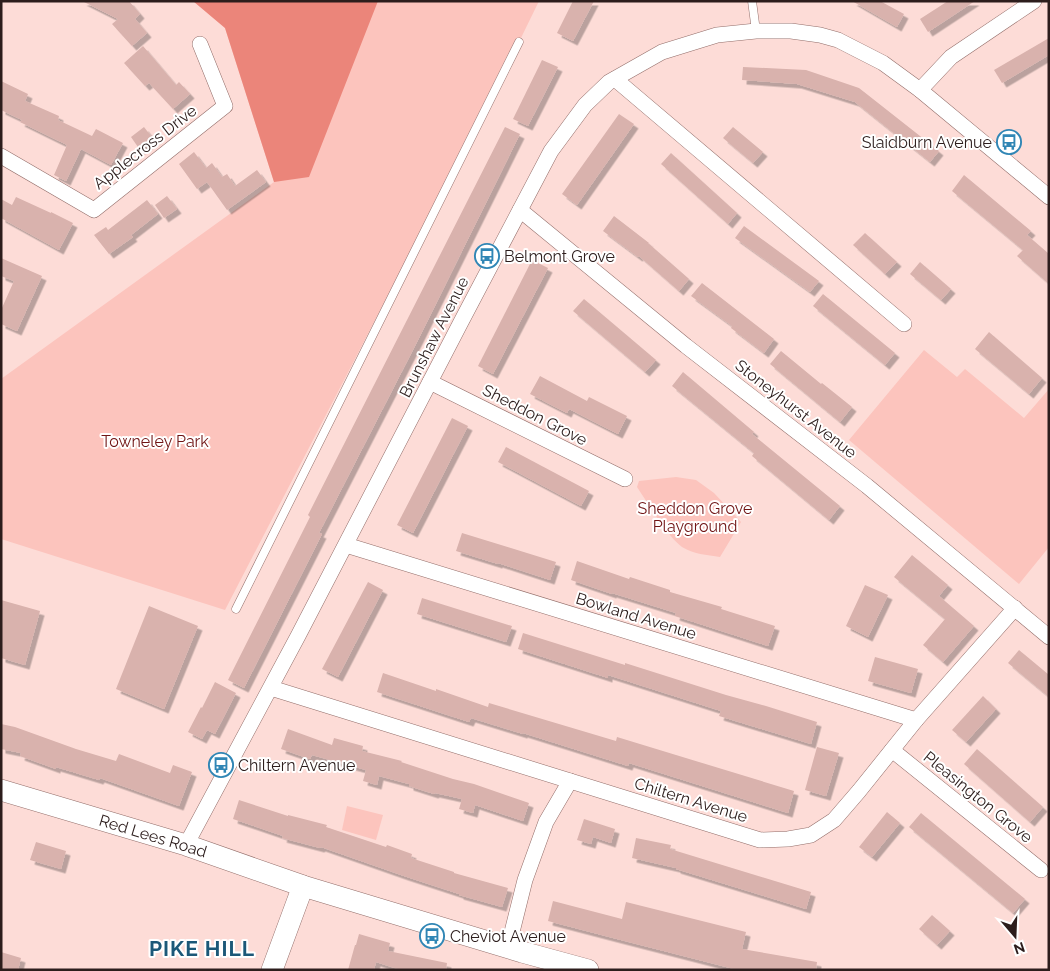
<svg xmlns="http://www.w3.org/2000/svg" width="1050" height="971" font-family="Raleway,sans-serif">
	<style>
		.green { fill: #fcc4bd }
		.forest { fill: #eb857a }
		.building { fill: #d9b2ad; filter: url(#shadow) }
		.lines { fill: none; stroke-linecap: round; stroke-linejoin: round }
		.lane-casing { stroke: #936e6a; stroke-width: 9 }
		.street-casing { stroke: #936e6a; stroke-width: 16 }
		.secondary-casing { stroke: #936e6a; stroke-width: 22 }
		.lane { stroke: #fff; stroke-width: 8 }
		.street { stroke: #fff; stroke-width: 15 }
		.secondary { stroke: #fff; stroke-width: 21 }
		.labels { text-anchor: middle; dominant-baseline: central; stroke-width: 4; stroke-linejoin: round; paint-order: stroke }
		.poi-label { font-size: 16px; fill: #2c1d1c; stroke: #fff; text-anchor: start }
		.street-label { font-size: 16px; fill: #2c1d1c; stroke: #fff }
		.park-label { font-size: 16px; fill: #701414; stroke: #fff }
		.district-label { font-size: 21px; font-weight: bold; letter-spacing: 1px; fill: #1c5878; stroke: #fff }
	</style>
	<defs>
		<filter id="shadow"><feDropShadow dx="4.5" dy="4.5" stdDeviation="0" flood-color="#0004"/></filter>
	</defs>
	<rect width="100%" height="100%" fill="#fddcd7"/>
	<g class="green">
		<path d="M193,1H539L519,42L225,610L1,539V379L274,182L225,28Z"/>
		<path d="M924,350L957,377L965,369L1024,418L1049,389V547L1019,584L849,440Z"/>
		<path d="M676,477L696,480L714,493L741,522L720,557C707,555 693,554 682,547C667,536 648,503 637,487L639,481Z"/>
		<path d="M347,806L383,815L376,840L342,830Z"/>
	</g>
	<path class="forest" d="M193,1H378L309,177L274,182L225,28Z"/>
	<g class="building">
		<path d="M82,1H129L140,14L135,19L147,33L132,46L112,24L118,19Z"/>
		<path d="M573,1H594L573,41L557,33Z"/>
		<path d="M852,1H880L904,14L897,27Z"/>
		<path d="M948,1H975L928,32L920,19Z"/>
		<path d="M1049,38V55L1002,83L994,70Z"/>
		<path d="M143,46L176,85L179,82L190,94L173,109L149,83L145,86L124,63Z"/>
		<path d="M542,60L558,67L528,126L513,119Z"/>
		<path d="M743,67L806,70L859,88L939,151L930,162L855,102L797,84L742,80Z"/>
		<path d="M1,81L28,94L25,101L59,116L58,120L92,136L96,129L123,143L111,165L81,149L66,181L54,175L67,145L20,122L22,120L1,110Z"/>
		<path d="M619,114L634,124L577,205L562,194Z"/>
		<path d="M144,127L154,140L140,150L131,137Z"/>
		<path d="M505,127L520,134L418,340L319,533L322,534L244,688L228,680L310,517L308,515Z"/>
		<path d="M733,127L763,152L753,163L723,138Z"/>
		<path d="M194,152L206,168L212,163L222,177L227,174L235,186L257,170L266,182L227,210L207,182L197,189L179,164Z"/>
		<path d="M671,153L737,213L728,224L661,164Z"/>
		<path d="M964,175L1031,231L1027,235L1049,254V284L1017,256L1023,250L952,191Z"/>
		<path d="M167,196L177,209L164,218L155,205Z"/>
		<path d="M16,197L51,213V212L73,223L59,250L1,218V199L12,205Z"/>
		<path d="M147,200L158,214L131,235L133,237L109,254L94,235L106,227L108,230Z"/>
		<path d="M614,216L649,243H648L689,279L679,291L639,256L638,257L603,231Z"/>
		<path d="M744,226L819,281L810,292L735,238Z"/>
		<path d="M865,233L897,262L885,274L853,245Z"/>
		<path d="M1,258L42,276L17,331L1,324V310L14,281L1,276Z"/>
		<path d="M532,260L548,268L493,374L478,366Z"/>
		<path d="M920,262L951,289L941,300L910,274Z"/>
		<path d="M702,283L774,339L764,353L731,328L732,326L691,296Z"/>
		<path d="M823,294L895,353L885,365L813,306Z"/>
		<path d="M584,299L656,360L645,372L573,311Z"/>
		<path d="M989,332L1042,378L1029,394L975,349Z"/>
		<path d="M781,351L821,384L822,383L852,407L840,422L770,364Z"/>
		<path d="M683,372L754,432L752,434L840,506L829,520L752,456L754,453L672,386Z"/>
		<path d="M540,376L587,401L589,397L627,416L618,434L569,409L567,413L530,394Z"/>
		<path d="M452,418L468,426L413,533L397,525Z"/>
		<path d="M506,447L589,491L581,506L498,462Z"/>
		<path d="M462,533L556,562L550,580L498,563V564L456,551Z"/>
		<path d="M912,555L948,585L939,596L974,626L943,662L923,645L945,619L894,577Z"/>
		<path d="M577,561L629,579L630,577L670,590V592L722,607L721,609L775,626L768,646L675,616L676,613L612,593V594L571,580Z"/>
		<path d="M368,582L383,590L338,677L322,669Z"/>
		<path d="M865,585L888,595L868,637L846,626Z"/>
		<path d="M422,598L512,626L506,642L417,614Z"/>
		<path d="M1,600L40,611L25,665L1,658Z"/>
		<path d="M149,606L198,626L164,709L116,689Z"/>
		<path d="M523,633L625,665V663L726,695L766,706L817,722L811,744L719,716L721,711L608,675V678L518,649Z"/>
		<path d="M1019,650L1049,675V697L1008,663Z"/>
		<path d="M875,657L918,669L911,693L868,681Z"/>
		<path d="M383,673L436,691V689L488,707L489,703L616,741L617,737L794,791L788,813L629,763L628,766L523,733V734L471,718L469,722L377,692Z"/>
		<path d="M215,682L236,693L215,734L207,730L202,739L188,732L201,707L202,708Z"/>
		<path d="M983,696L996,709L966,742L952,730Z"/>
		<path d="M1,724L15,727L76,749L116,761L119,754L170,773L173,765L192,772L179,806L100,778L99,780L56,767V769L20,756L21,753L1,749Z"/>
		<path d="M288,729L332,745L334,738L363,746L362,751L402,761L401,762L453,779L474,784L529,803L523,821L475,805L473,813L459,809L462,799L435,793L434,794L409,786V784L379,776L377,785L363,781L366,770L312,755L310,759L281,749Z"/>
		<path d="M817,747L839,753L826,796L805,790Z"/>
		<path d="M977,749L1043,807L1030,822L964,764Z"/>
		<path d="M239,800L288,816V815L327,825L326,827L386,847L387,845L412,854L411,858L454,872V873L508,888L502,907L459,895V894L404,876L321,847L320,848L282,838L283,836L233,819Z"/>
		<path d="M887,812L900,823L872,857L859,847Z"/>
		<path d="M921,813L1025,899L1013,913L909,827Z"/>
		<path d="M584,819L615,829L611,843L593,837L591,844L577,840Z"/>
		<path d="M636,838L671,845L670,849L811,892L806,909L676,869V868L632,858Z"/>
		<path d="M36,842L66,851L61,869L30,860Z"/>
		<path d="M553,901L622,919L626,902L746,932L742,949L817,962L816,970H738L617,939L548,921Z"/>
		<path d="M932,915L950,931L937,945L919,929Z"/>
		<path d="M359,934L390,943L388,951L447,963L446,970H401L376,962L374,970H348L355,945H356Z"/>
		<path d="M1,952L21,958L18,970H1Z"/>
	</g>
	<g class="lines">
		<defs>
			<g id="lane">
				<path d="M752,1L756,31"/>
				<path d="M236,609L519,42"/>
			</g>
			<g id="street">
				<path d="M615,79L904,324"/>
				<path d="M920,90L951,57L1034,1"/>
				<path d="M1,156L94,210L225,106L200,44"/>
				<path d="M520,210L686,346L867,486L1049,637"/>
				<path d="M430,382L625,479"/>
				<path d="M346,545L916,720"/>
				<path d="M271,688L760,840L788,839L811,835L834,820L859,791L916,720L1015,608"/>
				<path d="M892,750L1041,870"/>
				<path d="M186,845L298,636L461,322L551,151L585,105L609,82L662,52L717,35L756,31H791L820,35L838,40L883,63L920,90L1049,197"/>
				<path d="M508,948L525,880L546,822L570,781"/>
			</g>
			<g id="secondary">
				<path d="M1,790L186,845L303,886L522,952L588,970"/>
				<path d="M272,970L303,886"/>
			</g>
		</defs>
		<use href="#lane" class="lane-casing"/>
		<use href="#street" class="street-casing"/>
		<use href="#secondary" class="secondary-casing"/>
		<use href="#lane" class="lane"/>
		<use href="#street" class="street"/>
		<use href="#secondary" class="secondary"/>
	</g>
	<defs>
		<symbol id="bus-ring" viewBox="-11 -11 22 22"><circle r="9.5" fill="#fff" stroke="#3086b5" stroke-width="1.5"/><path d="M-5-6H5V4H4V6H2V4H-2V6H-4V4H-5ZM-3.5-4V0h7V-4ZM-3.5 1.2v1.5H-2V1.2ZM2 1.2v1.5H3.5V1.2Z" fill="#3086b5"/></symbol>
	</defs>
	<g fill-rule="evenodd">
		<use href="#bus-ring" x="995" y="128" width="28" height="28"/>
		<use href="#bus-ring" x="473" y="242" width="28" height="28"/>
		<use href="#bus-ring" x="207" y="751" width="28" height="28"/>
		<use href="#bus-ring" x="418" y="922" width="28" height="28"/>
	</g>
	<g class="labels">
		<g class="poi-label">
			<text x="992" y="142" text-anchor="end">Slaidburn Avenue</text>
			<text x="504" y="256">Belmont Grove</text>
			<text x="238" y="765">Chiltern Avenue</text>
			<text x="450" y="936">Cheviot Avenue</text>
		</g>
		<g class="street-label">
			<text transform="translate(145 147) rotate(-38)">Applecross Drive</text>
			<text transform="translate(434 337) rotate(-63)">Brunshaw Avenue</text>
			<text transform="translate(796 409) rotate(38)">Stoneyhurst Avenue</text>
			<text transform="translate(535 415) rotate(27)">Sheddon Grove</text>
			<text transform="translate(636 616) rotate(17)">Bowland Avenue</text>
			<text transform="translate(978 797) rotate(39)">Pleasington Grove</text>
			<text transform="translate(691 800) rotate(17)">Chiltern Avenue</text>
			<text transform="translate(153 836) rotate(17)">Red Lees Road</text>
		</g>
		<g class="park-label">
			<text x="155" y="441">Towneley Park</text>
			<text x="695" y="508">Sheddon Grove<tspan x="695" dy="18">Playground</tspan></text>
		</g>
		<g class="district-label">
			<text x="202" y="948">PIKE HILL</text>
		</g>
	</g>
	<rect width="1050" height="971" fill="none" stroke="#2c1d1c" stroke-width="5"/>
	<g transform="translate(1015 936) rotate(161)" stroke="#ffffff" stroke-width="4" paint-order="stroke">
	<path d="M0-4L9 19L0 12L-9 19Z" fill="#2c1d1c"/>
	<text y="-8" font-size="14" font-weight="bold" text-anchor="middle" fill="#2c1d1c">N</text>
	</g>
</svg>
